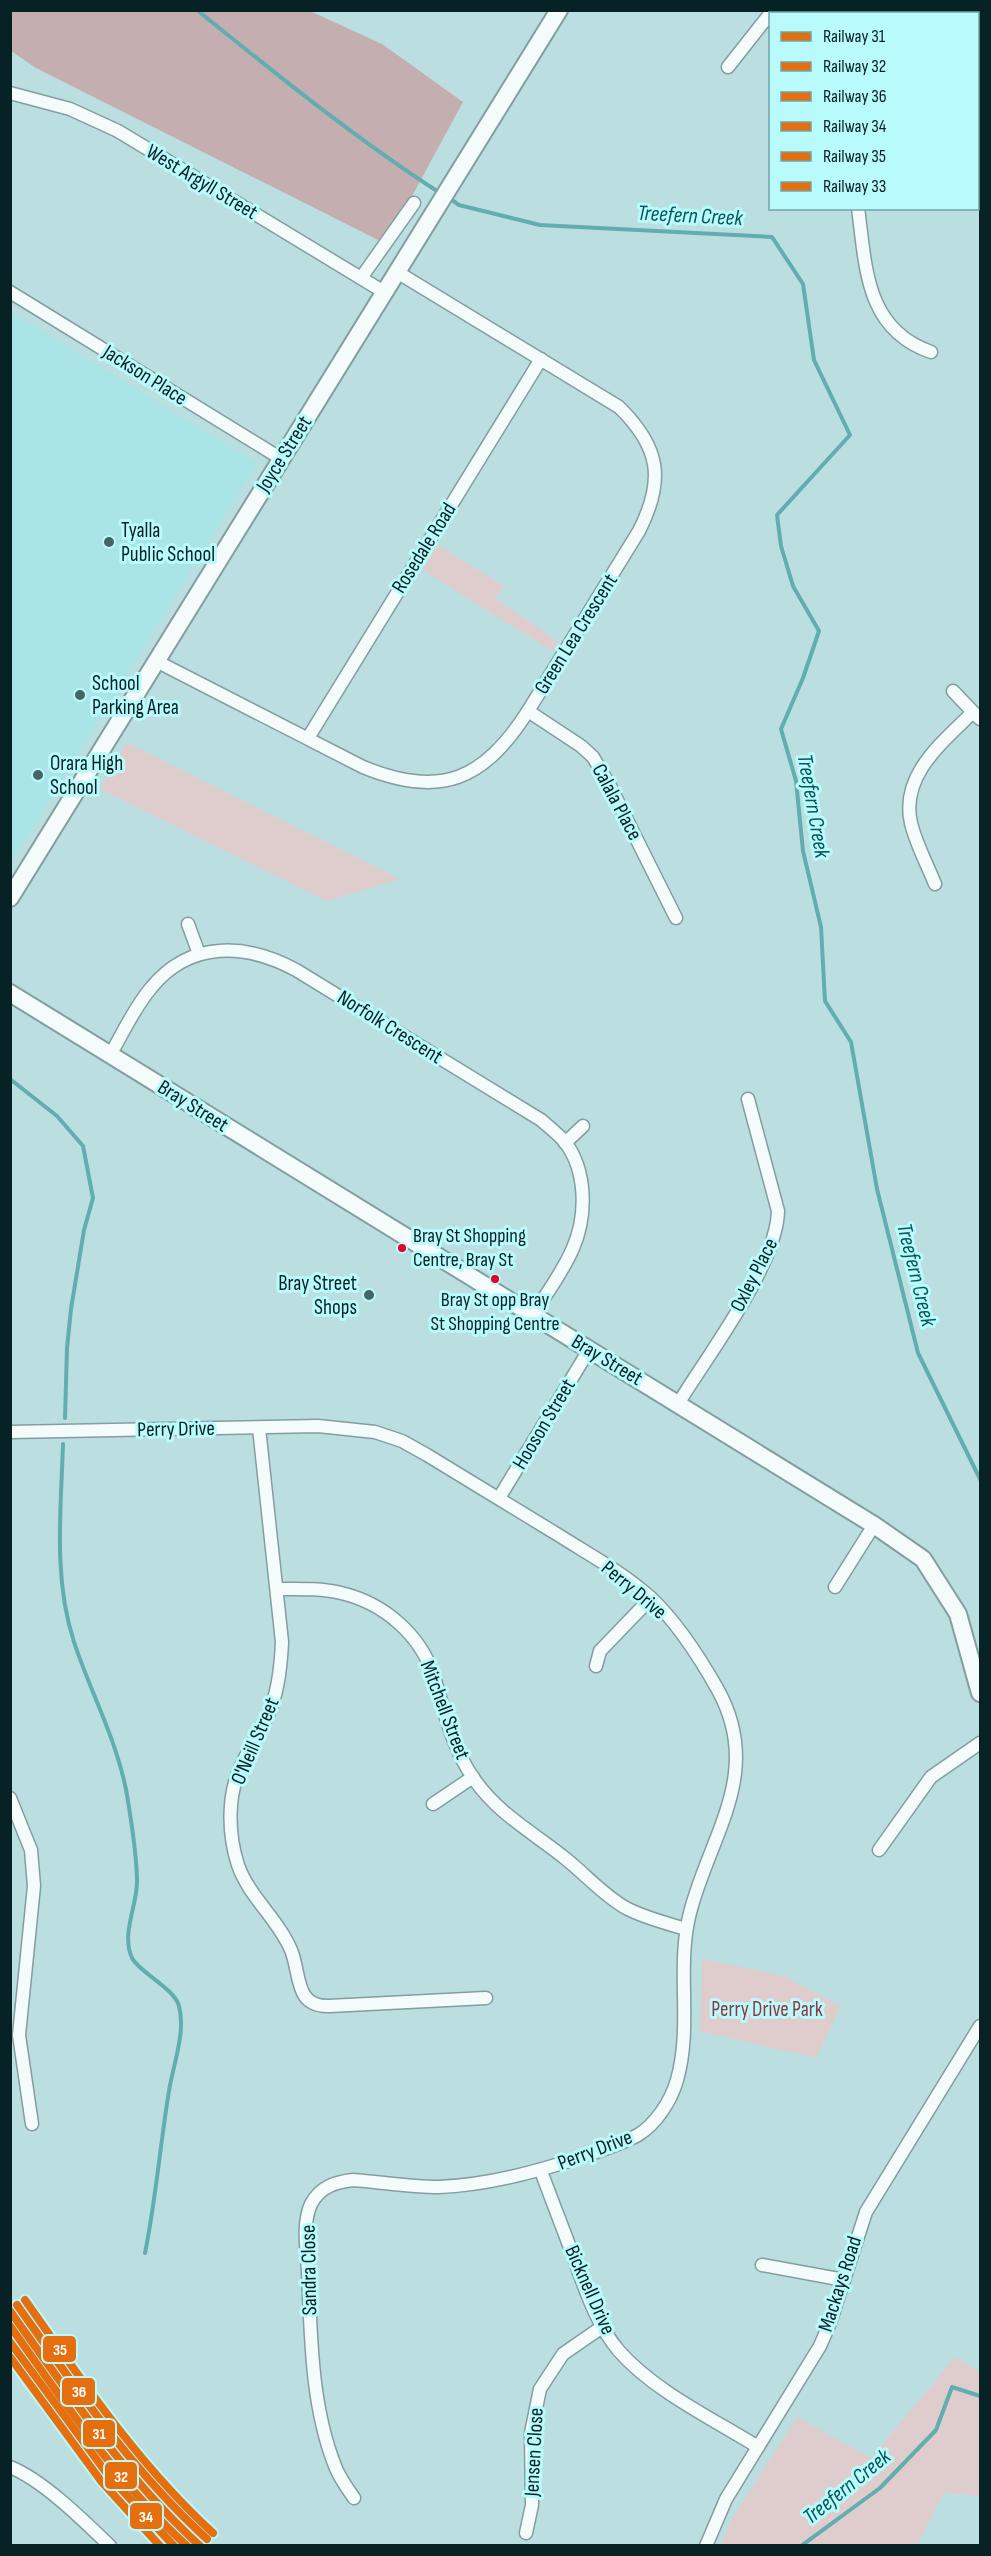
<svg xmlns="http://www.w3.org/2000/svg" width="991" height="2556" font-family="'Sofia Sans Condensed',sans-serif">
	<style>
		.built { fill: #a9e4e6 }
		.green { fill: #dfcdce }
		.forest { fill: #c4aeaf }
		.lines { fill: none; stroke-linecap: round; stroke-linejoin: round }
		.stream { stroke: #62adb0; stroke-width: 4 }
		.street-casing { stroke: #829e9f; stroke-width: 15 }
		.secondary-casing { stroke: #829e9f; stroke-width: 20 }
		.street { stroke: #f5fafa; stroke-width: 12 }
		.secondary { stroke: #f5fafa; stroke-width: 16 }
		.rail-1-casing { stroke: #b9fafd; stroke-width: 12 }
		.rail-2-casing { stroke: #b9fafd; stroke-width: 12 }
		.rail-3-casing { stroke: #b9fafd; stroke-width: 12 }
		.rail-4-casing { stroke: #b9fafd; stroke-width: 12 }
		.rail-5-casing { stroke: #b9fafd; stroke-width: 12 }
		.rail-6-casing { stroke: #b9fafd; stroke-width: 12 }
		.rail-1 { stroke: #e56e0f; stroke-width: 8 }
		.rail-2 { stroke: #e56e0f; stroke-width: 8 }
		.rail-3 { stroke: #e56e0f; stroke-width: 8 }
		.rail-4 { stroke: #e56e0f; stroke-width: 8 }
		.rail-5 { stroke: #e56e0f; stroke-width: 8 }
		.rail-6 { stroke: #e56e0f; stroke-width: 8 }
		.poi-dot { fill: #466466; stroke: #b9fafd; stroke-width: 2 }
		.bus-dot { fill: #e4002b; stroke: #b9fafd; stroke-width: 2 }
		.labels { text-anchor: middle; dominant-baseline: central; stroke-width: 6; stroke-linejoin: round; paint-order: stroke }
		.bus-label { font-size: 20px; fill: #072224; stroke: #b9fafd; text-anchor: start }
		.street-label { font-size: 21px; fill: #072224; stroke: #b9fafd }
		.poi-label { font-size: 21px; fill: #072224; stroke: #b9fafd; text-anchor: start }
		.park-label { font-size: 21px; fill: #8d383e; stroke: #b9fafd }
		.water-label { font-size: 22px; font-style: italic; fill: #05575a; stroke: #b9fafd }
		.line-badge { stroke: #b9fafd; stroke-width: 2 }
		.badge-label { font-size: 16px; text-anchor: middle; font-weight: bold; fill: #fff }
	</style>
	<rect width="100%" height="100%" fill="#bbdfe0"/>
	<path class="built" d="M11,312L257,463L11,863Z"/>
	<g class="green">
		<path d="M437,545L504,586L495,598L558,642L552,651L423,570Z"/>
		<path d="M127,743L400,879L327,901L100,789Z"/>
		<path d="M702,1959L784,1976L841,2006L816,2058L700,2031Z"/>
		<path d="M955,2357L980,2372V2496L944,2493L917,2545H721L730,2522L797,2417L871,2458Z"/>
	</g>
	<path class="forest" d="M10,11H310L382,44L463,102L386,244L36,68L11,51Z"/>
	<g class="lines">
		<g class="stream">
			<path d="M197,10C276,74 355,138 440,193"/>
			<path d="M449,198L459,205L540,225L772,237L803,284L814,360L850,435L777,515L781,546L793,586L819,631L803,678L781,729L796,781L803,851L821,927L825,1001L851,1042L877,1189L918,1353L980,1479"/>
			<path d="M10,1079L57,1116L83,1146L93,1198L84,1230L71,1309L67,1348L65,1418"/>
			<path d="M63,1444C61,1510 53,1578 74,1642C91,1694 120,1746 128,1801C132,1827 137,1855 137,1882C137,1906 121,1934 132,1958C139,1972 174,1988 179,2006C186,2033 173,2065 169,2091C160,2145 156,2199 145,2253"/>
			<path d="M801,2546L880,2488L936,2430L952,2387L980,2396"/>
		</g>
		<defs>
			<g id="street">
				<path d="M781,10L785,14"/>
				<path d="M728,67L773,10"/>
				<path d="M10,93L70,109L118,131L384,292"/>
				<path d="M858,208C866,267 865,329 931,352"/>
				<path d="M361,278L414,203"/>
				<path d="M10,292L280,458"/>
				<path d="M156,661L363,767C441,799 484,780 528,711L639,531C665,480 660,447 619,407L397,272"/>
				<path d="M953,691L973,712"/>
				<path d="M528,711L581,746L593,757L609,784L676,918"/>
				<path d="M308,738L541,359"/>
				<path d="M935,884C927,864 916,844 911,823C900,775 943,742 973,712L980,719"/>
				<path d="M188,924L199,954"/>
				<path d="M110,1055C123,1033 134,1008 151,988C190,940 246,943 296,970L541,1120C549,1127 558,1134 565,1142C587,1171 587,1216 573,1248C563,1272 546,1294 533,1315"/>
				<path d="M565,1143L583,1126"/>
				<path d="M678,1404C707,1356 777,1265 778,1211L748,1099"/>
				<path d="M259,1428L282,1642C281,1664 279,1685 272,1705C264,1727 250,1746 241,1766C227,1796 228,1834 238,1865C249,1897 278,1919 291,1950C301,1974 294,2007 329,2006L486,1998"/>
				<path d="M10,1432L318,1426L375,1432L402,1441L427,1455C471,1482 516,1509 560,1536C590,1555 623,1573 650,1597C677,1622 700,1658 718,1690C763,1772 712,1832 691,1909C675,1965 693,2024 677,2080C671,2101 656,2124 638,2135C621,2144 602,2150 584,2156C537,2172 489,2185 439,2187C410,2187 381,2182 353,2180C335,2182 320,2187 311,2204C302,2223 307,2251 308,2272C311,2337 311,2405 335,2466C339,2477 347,2488 354,2498"/>
				<path d="M499,1498L589,1350"/>
				<path d="M835,1587L874,1525"/>
				<path d="M277,1589C298,1589 320,1588 341,1593C384,1603 421,1635 434,1677C445,1712 452,1748 474,1779C498,1814 534,1833 566,1859C586,1875 603,1895 626,1908C645,1918 666,1923 686,1929"/>
				<path d="M596,1666L600,1651L651,1598"/>
				<path d="M10,1798L31,1850L34,1886L19,2035L32,2124"/>
				<path d="M433,1804L473,1777"/>
				<path d="M879,1850L931,1777L980,1743"/>
				<path d="M541,2171C552,2201 564,2231 575,2261C586,2292 597,2325 619,2351C654,2391 713,2419 758,2447"/>
				<path d="M762,2265L844,2280"/>
				<path d="M10,2467C43,2480 84,2521 110,2546"/>
				<path d="M526,2533L532,2505L531,2433L540,2389L563,2354L602,2327"/>
				<path d="M706,2546L726,2499L820,2346L830,2323L866,2212L980,2026"/>
			</g>
			<g id="secondary">
				<path d="M10,898L559,10"/>
				<path d="M10,993L874,1525L923,1559L958,1614L980,1693"/>
			</g>
		</defs>
		<use href="#street" class="street-casing"/>
		<use href="#secondary" class="secondary-casing"/>
		<use href="#street" class="street"/>
		<use href="#secondary" class="secondary"/>
		<defs>
			<path id="rail-1" d="M10,2311C69,2394 125,2477 200,2546"/>
			<path id="rail-2" d="M10,2326C65,2403 117,2482 187,2546"/>
			<path id="rail-3" d="M17,2305C76,2388 132,2471 207,2539"/>
			<path id="rail-4" d="M10,2342L108,2475L174,2546"/>
			<path id="rail-5" d="M25,2300C83,2382 138,2464 213,2533"/>
			<path id="rail-6" d="M10,2357L101,2481L160,2546"/>
		</defs>
		<use href="#rail-1" class="rail-1-casing"/>
		<use href="#rail-2" class="rail-2-casing"/>
		<use href="#rail-3" class="rail-3-casing"/>
		<use href="#rail-4" class="rail-4-casing"/>
		<use href="#rail-5" class="rail-5-casing"/>
		<use href="#rail-6" class="rail-6-casing"/>
		<use href="#rail-1" class="rail-1"/>
		<use href="#rail-2" class="rail-2"/>
		<use href="#rail-3" class="rail-3"/>
		<use href="#rail-4" class="rail-4"/>
		<use href="#rail-5" class="rail-5"/>
		<use href="#rail-6" class="rail-6"/>
	</g>
	<g class="poi-dot">
		<circle cx="109" cy="542" r="6"/>
		<circle cx="80" cy="695" r="6"/>
		<circle cx="38" cy="775" r="6"/>
		<circle cx="369" cy="1295" r="6"/>
	</g>
	<g class="bus-dot">
		<circle cx="402" cy="1248" r="5"/>
		<circle cx="495" cy="1279" r="5"/>
	</g>
	<g class="labels">
		<g class="bus-label">
			<text x="413" y="1236">Bray St Shopping<tspan x="413" dy="24">Centre, Bray St</tspan></text>
			<text x="495" y="1300" text-anchor="middle">Bray St opp Bray<tspan x="495" dy="24">St Shopping Centre</tspan></text>
		</g>
		<g class="street-label">
			<text transform="translate(202 182) rotate(31)">West Argyll Street</text>
			<text transform="translate(145 375) rotate(32)">Jackson Place</text>
			<text transform="translate(284 454) rotate(-58)">Joyce Street</text>
			<text transform="translate(424 548) rotate(-58)">Rosedale Road</text>
			<text transform="translate(576 634) rotate(-58)">Green Lea Crescent</text>
			<text transform="translate(617 802) rotate(62)">Calala Place</text>
			<text transform="translate(390 1027) rotate(32)">Norfolk Crescent</text>
			<text transform="translate(193 1106) rotate(32)">Bray Street</text>
			<text transform="translate(754 1275) rotate(-63)">Oxley Place</text>
			<text transform="translate(607 1360) rotate(31)">Bray Street</text>
			<text transform="translate(544 1424) rotate(-59)">Hooson Street</text>
			<text transform="translate(176 1429) rotate(-1)">Perry Drive</text>
			<text transform="translate(634 1590) rotate(40)">Perry Drive</text>
			<text transform="translate(445 1710) rotate(69)">Mitchell Street</text>
			<text transform="translate(255 1741) rotate(-67)">O'Neill Street</text>
			<text transform="translate(595 2150) rotate(-21)">Perry Drive</text>
			<text transform="translate(309 2270) rotate(-91)">Sandra Close</text>
			<text transform="translate(840 2284) rotate(-72)">Mackays Road</text>
			<text transform="translate(590 2290) rotate(66)">Bicknell Drive</text>
			<text transform="translate(534 2452) rotate(-87)">Jensen Close</text>
		</g>
		<g class="poi-label">
			<text x="121" y="530">Tyalla<tspan x="121" dy="24">Public School</tspan></text>
			<text x="92" y="683">School<tspan x="92" dy="24">Parking Area</tspan></text>
			<text x="50" y="763">Orara High<tspan x="50" dy="24">School</tspan></text>
			<text x="357" y="1283" text-anchor="end">Bray Street<tspan x="357" dy="24">Shops</tspan></text>
		</g>
		<g class="park-label">
			<text x="767" y="2009">Perry Drive Park</text>
		</g>
		<g class="water-label">
			<text transform="translate(690 216) rotate(3)">Treefern Creek</text>
			<text transform="translate(813 806) rotate(80)">Treefern Creek</text>
			<text transform="translate(916 1275) rotate(76)">Treefern Creek</text>
			<text transform="translate(847 2487) rotate(-39)">Treefern Creek</text>
		</g>
	</g>
	<g class="line-badge">
		<rect x="42" y="2335" width="35" height="28" rx="6" fill="#e56e0f"/>
		<rect x="61" y="2377" width="35" height="29" rx="6" fill="#e56e0f"/>
		<rect x="82" y="2419" width="34" height="29" rx="6" fill="#e56e0f"/>
		<rect x="104" y="2461" width="34" height="29" rx="6" fill="#e56e0f"/>
		<rect x="129" y="2502" width="34" height="28" rx="6" fill="#e56e0f"/>
	</g>
	<g class="badge-label">
		<text x="60" y="2355">35</text>
		<text x="79" y="2397">36</text>
		<text x="99" y="2439">31</text>
		<text x="121" y="2482">32</text>
		<text x="146" y="2522">34</text>
	</g>
	<rect width="991" height="2556" fill="none" stroke="#072224" stroke-width="24"/>
	<rect x="769" y="12" width="210" height="198" fill="#b9fafd" stroke="#72a4a6" stroke-width="1.5"/>
	<rect x="781" y="32" width="30" height="9" fill="#e56e0f" stroke="#72a4a6" stroke-width="1.5"/>
	<text x="823" y="42" font-size="18" fill="#072224">Railway 31</text>
	<rect x="781" y="62" width="30" height="9" fill="#e56e0f" stroke="#72a4a6" stroke-width="1.5"/>
	<text x="823" y="72" font-size="18" fill="#072224">Railway 32</text>
	<rect x="781" y="92" width="30" height="9" fill="#e56e0f" stroke="#72a4a6" stroke-width="1.5"/>
	<text x="823" y="102" font-size="18" fill="#072224">Railway 36</text>
	<rect x="781" y="122" width="30" height="9" fill="#e56e0f" stroke="#72a4a6" stroke-width="1.5"/>
	<text x="823" y="132" font-size="18" fill="#072224">Railway 34</text>
	<rect x="781" y="152" width="30" height="9" fill="#e56e0f" stroke="#72a4a6" stroke-width="1.5"/>
	<text x="823" y="162" font-size="18" fill="#072224">Railway 35</text>
	<rect x="781" y="182" width="30" height="9" fill="#e56e0f" stroke="#72a4a6" stroke-width="1.5"/>
	<text x="823" y="192" font-size="18" fill="#072224">Railway 33</text>
</svg>
